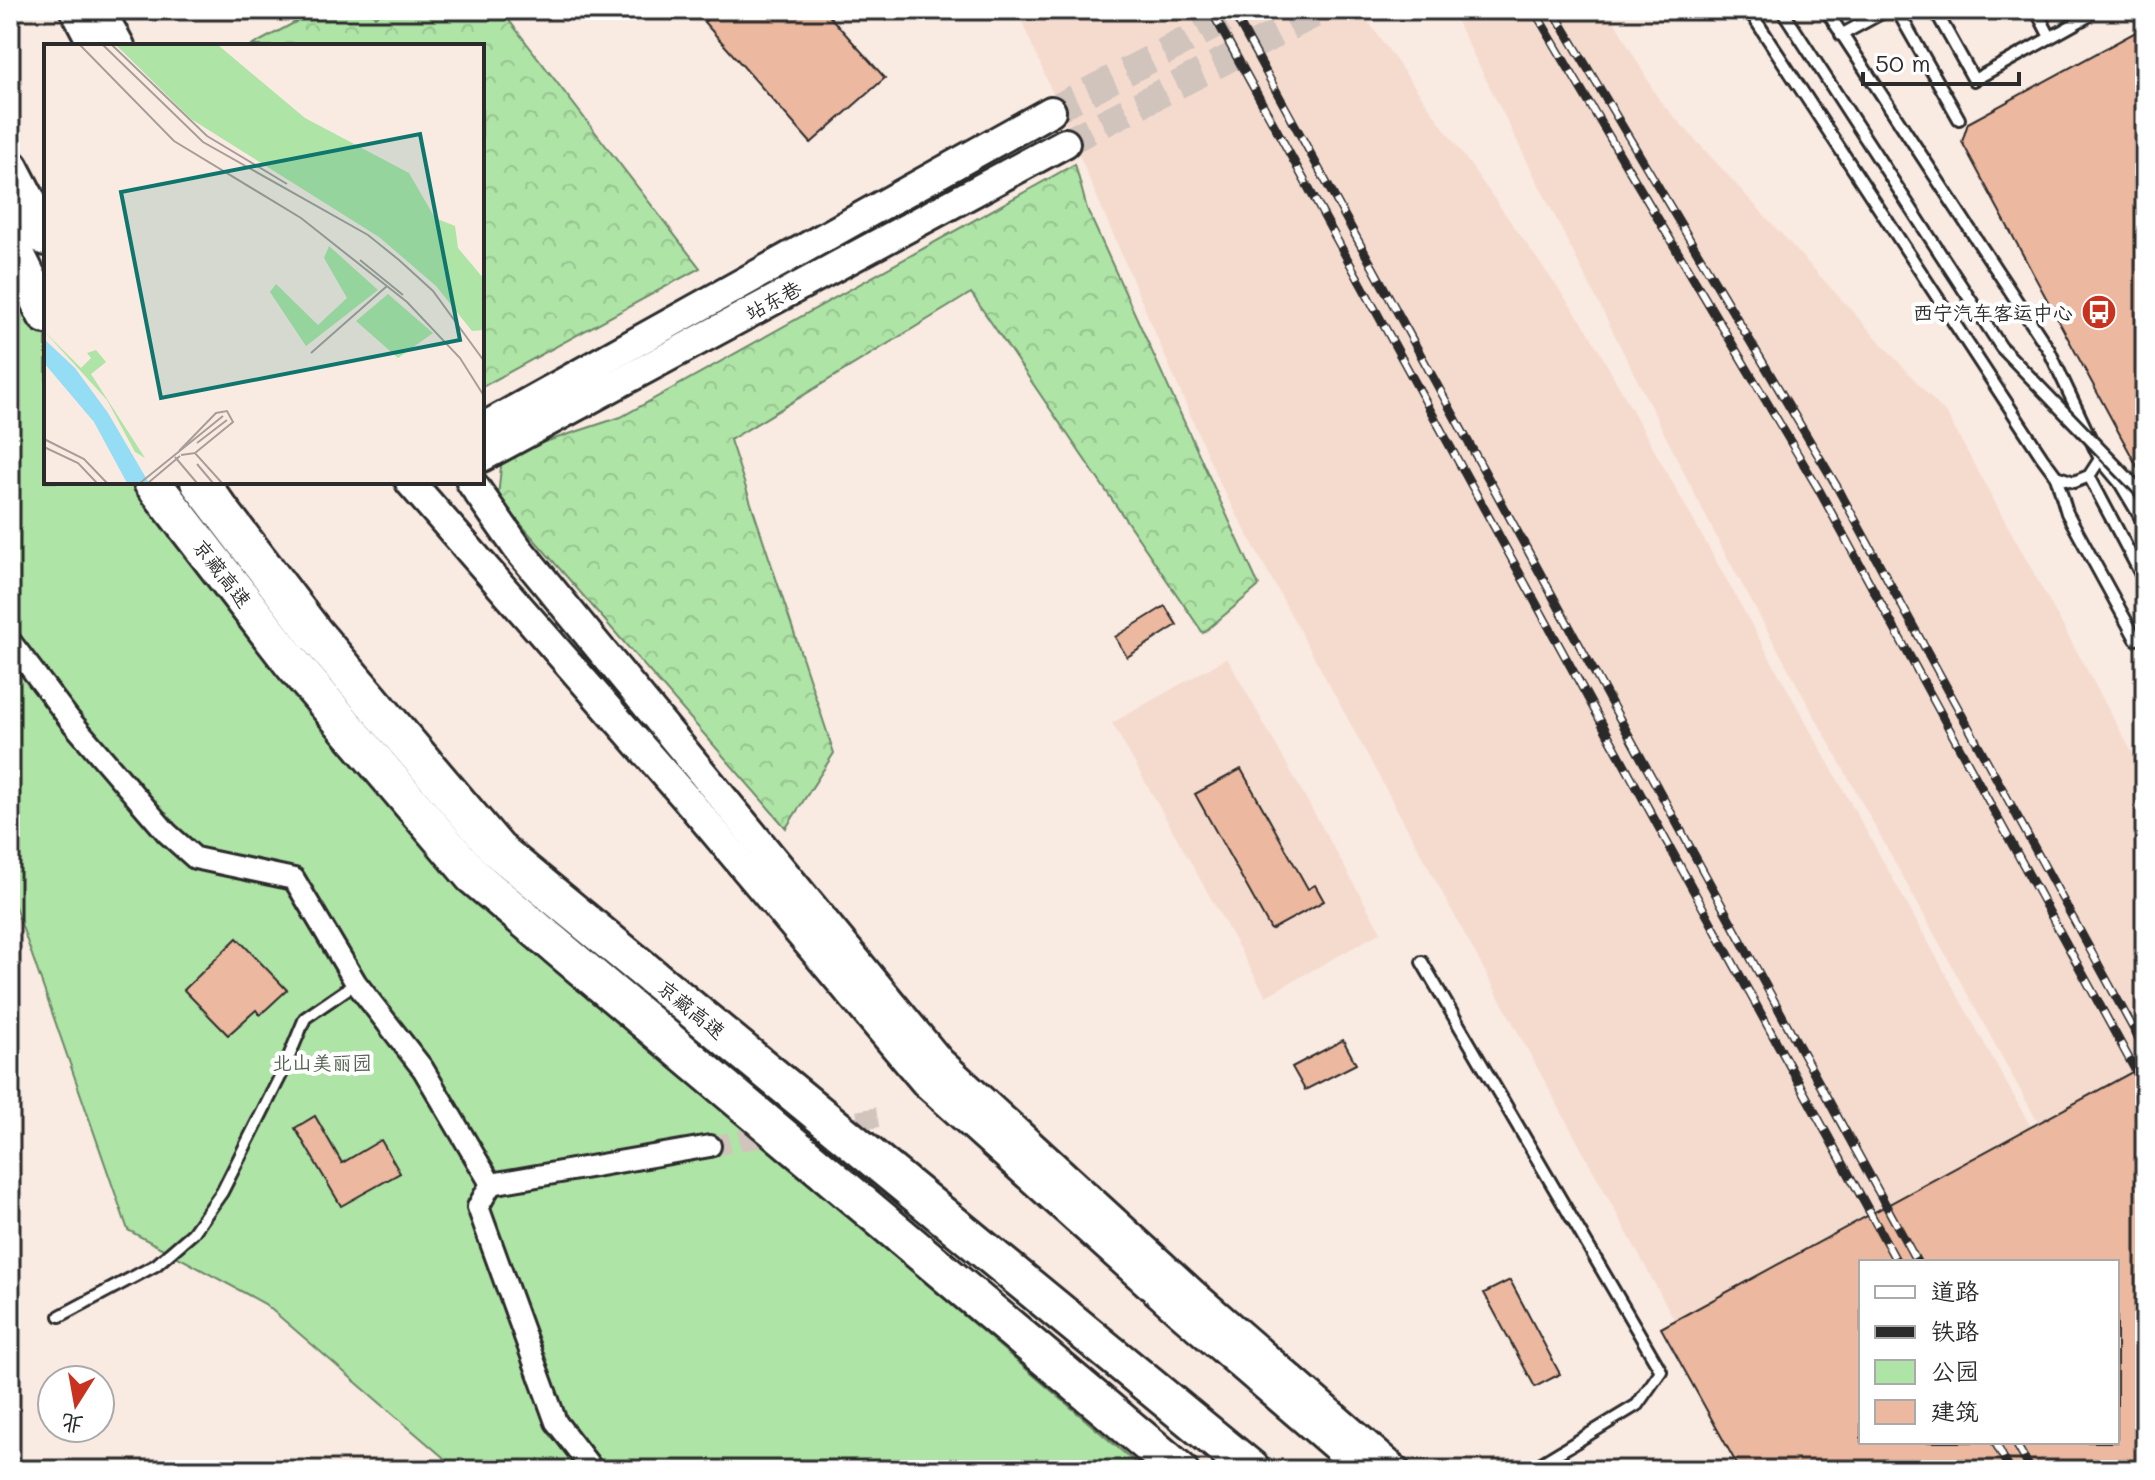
<svg xmlns="http://www.w3.org/2000/svg" width="2155" height="1480" font-family="Mali,'LXGW WenKai TC',sans-serif">
	<style>
		.built { fill: #f5dbce }
		.forest { fill: url(#forest-crowns); stroke: #6c8868; stroke-width: 2 }
		.green { fill: #aee4a6; stroke: #6c8868; stroke-width: 2 }
		.building { fill: #ecb89f; stroke: #2b2b2b; stroke-width: 2; fill-rule: evenodd }
		.lines { fill: none; stroke-linecap: round; stroke-linejoin: round }
		.minor-tunnel { stroke: #d0c4bd; stroke-width: 20; stroke-dasharray: 20 10; stroke-linecap: butt }
		.secondary-tunnel { stroke: #d0c4bd; stroke-width: 28; stroke-dasharray: 28 14; stroke-linecap: butt }
		.service-casing { stroke: #2b2b2b; stroke-width: 16 }
		.minor-casing { stroke: #2b2b2b; stroke-width: 26 }
		.secondary-casing { stroke: #2b2b2b; stroke-width: 34 }
		.motorway-casing { stroke: #2b2b2b; stroke-width: 42 }
		.service { stroke: #fff; stroke-width: 10 }
		.minor { stroke: #fff; stroke-width: 20 }
		.secondary { stroke: #fff; stroke-width: 28 }
		.motorway { stroke: #fff; stroke-width: 36 }
		.rail-casing { stroke: #2b2b2b; stroke-width: 9 }
		.rail { stroke: #fff; stroke-width: 6; stroke-dasharray: 18; stroke-linecap: butt }
		.service-bridge-casing { stroke: #2b2b2b; stroke-width: 16; stroke-linecap: butt }
		.service-bridge { stroke: #fff; stroke-width: 10 }
		.labels { text-anchor: middle; dominant-baseline: central; stroke-width: 8; stroke-linejoin: round; paint-order: stroke }
		.street-label { font-size: 20px; fill: #2b2b2b; stroke: #fff }
		.poi-label { font-size: 20px; fill: #2b2b2b; stroke: #fff; text-anchor: end }
		.park-label { font-size: 20px; fill: #526250; stroke: #fff }
		.inset-road { fill: none; stroke: #a79e99; stroke-width: 2 }
		.view { fill: #0f766e; fill-opacity: 0.15; stroke: #0f766e; stroke-width: 4 }
		.inset-edge { fill: none; stroke: #2b2b2b; stroke-width: 4 }
	</style>
	<defs>
		<pattern id="forest-crowns" width="20" height="18" patternUnits="userSpaceOnUse" patternTransform="scale(2)"><rect width="20" height="18" fill="#aee4a6"/><path d="M2 6a3 3 0 1 1 6 0M12 15a3 3 0 1 1 6 0" fill="none" stroke="#96c48f"/></pattern>
	</defs>
	<rect width="100%" height="100%" fill="#f9eae2"/>
	<filter id="ink" filterUnits="userSpaceOnUse"><feTurbulence type="fractalNoise" baseFrequency=".0125" numOctaves="2"/><feDisplacementMap in="SourceGraphic" scale="16" xChannelSelector="R" yChannelSelector="G"/><feConvolveMatrix kernelMatrix="1 2 1 2 8 2 1 2 1" color-interpolation-filters="sRGB"/></filter>
	<g filter="url(#ink)">
		<g class="built">
			<path d="M1017,10H1360L1587,329L2106,1262H1861V1442H2117L2145,1470H1756L1219,482Z"/>
			<path d="M1451,10H1608L1659,100L1947,415L2145,776V1317L1722,548Z"/>
			<path d="M1227,658L1381,932L1266,996L1112,723Z"/>
		</g>
		<g class="forest">
			<path d="M318,10H370L375,17L384,10H501L700,268L482,387V46H251Z"/>
			<path d="M1075,164L1087,209L1259,586L1203,633L971,293L730,440L834,753L786,828L498,498L502,456L621,417Z"/>
		</g>
		<path class="green" d="M10,266L46,328V482H145L237,611L753,1135L1144,1470H458L265,1304L128,1230L10,892Z"/>
		<g class="building">
			<path d="M717,10H824L885,78L811,143L704,22Z"/>
			<path d="M2145,27V481L1962,142L1968,123Z"/>
			<path d="M1165,606L1177,625L1127,657L1115,637Z"/>
			<path d="M1241,769L1308,889L1315,885L1324,901L1271,930L1195,794Z"/>
			<path d="M237,938L287,990L260,1015L256,1010L228,1035L184,990Z"/>
			<path d="M1343,1040L1356,1064L1305,1090L1292,1067Z"/>
			<path d="M2145,1065V1470H1740L1661,1328ZM1861,1262H2117V1442H1861Z"/>
			<path d="M315,1116L342,1163L381,1140L400,1173L341,1206L295,1128Z"/>
			<path d="M1510,1280L1560,1374L1535,1387L1484,1293Z"/>
		</g>
		<g class="lines">
			<path class="minor-tunnel" d="M710,1146L879,1117"/>
			<g class="secondary-tunnel">
				<path d="M1051,111L1244,10"/>
				<path d="M1065,143L1322,10"/>
			</g>
			<defs>
				<g id="service">
					<path d="M1749,10L2042,457L2056,476L2074,482L2089,476L2100,459L2049,350L1826,10"/>
					<path d="M1897,10L1959,119"/>
					<path d="M1935,10L1974,80L2087,17"/>
					<path d="M2036,10L2050,37"/>
					<path d="M1841,35L1887,10"/>
					<path d="M2100,459L2120,483L2145,525"/>
					<path d="M2056,476L2067,513L2136,639"/>
					<path d="M2089,476L2145,582"/>
					<path d="M1422,962L1661,1371L1637,1405L1530,1470"/>
					<path d="M60,1316L156,1265L193,1233L222,1192L283,1071L305,1018L356,983"/>
				</g>
				<g id="minor">
					<path d="M10,641L70,720L167,833L195,858L294,879L356,983L423,1069L491,1184L478,1207L556,1422L593,1470"/>
					<path d="M491,1184L710,1146"/>
				</g>
				<g id="secondary">
					<path d="M75,10L94,46"/>
					<path d="M100,10L120,46"/>
					<path d="M482,428L1051,111"/>
					<path d="M482,457L1065,143"/>
					<path d="M410,482L691,804L925,1082L1180,1312L1363,1470"/>
					<path d="M471,482L518,549L939,1061L1193,1294L1395,1470"/>
				</g>
				<g id="motorway">
					<path d="M10,168L46,237"/>
					<path d="M10,242L46,315"/>
					<path d="M152,482L292,663L473,876L1179,1470"/>
					<path d="M199,482L315,634L498,850L1252,1470"/>
				</g>
			</defs>
			<use href="#service" class="service-casing"/>
			<use href="#minor" class="minor-casing"/>
			<use href="#secondary" class="secondary-casing"/>
			<use href="#motorway" class="motorway-casing"/>
			<use href="#service" class="service"/>
			<use href="#minor" class="minor"/>
			<use href="#secondary" class="secondary"/>
			<use href="#motorway" class="motorway"/>
			<defs>
				<g id="rail">
					<path d="M1211,10L1897,1262"/>
					<path d="M1232,10L1917,1262"/>
					<path d="M1534,10L1819,490L2145,1088"/>
					<path d="M1553,10L1836,485L2145,1050"/>
					<path d="M1995,1442L2010,1470"/>
					<path d="M2015,1442L2031,1470"/>
				</g>
			</defs>
			<use href="#rail" class="rail-casing"/>
			<use href="#rail" class="rail"/>
			<defs>
				<path id="service-bridge" d="M1782,10L2001,347L2145,496"/>
			</defs>
			<use href="#service-bridge" class="service-bridge-casing"/>
			<use href="#service-bridge" class="service-bridge"/>
		</g>
	</g>
	<defs>
		<symbol id="bus-disc" viewBox="-11 -11 22 22"><circle r="9.5" fill="#c8321e" stroke="#fff"/><path d="M-5-6H5V4H4V6H2V4H-2V6H-4V4H-5ZM-3.5-4V0h7V-4ZM-3.5 1.2v1.5H-2V1.2ZM2 1.2v1.5H3.5V1.2Z" fill="#fff"/></symbol>
	</defs>
	<g fill-rule="evenodd">
		<use href="#bus-disc" x="2079" y="292" width="40" height="40"/>
	</g>
	<g class="labels">
		<g class="street-label">
			<text transform="translate(773 300) rotate(-28)">站东巷</text>
			<text transform="translate(223 573) rotate(52)">京藏高速</text>
			<text transform="translate(692 1009) rotate(39)">京藏高速</text>
		</g>
		<g class="poi-label">
			<text x="2073" y="312">西宁汽车客运中心</text>
		</g>
		<g class="park-label">
			<text x="322" y="1062">北山美丽园</text>
		</g>
	</g>
	<g transform="translate(44 44)">
		<rect width="440" height="440" fill="#f9eae2"/>
		<path d="M0,287L37,324L47,314L43,309L52,306L62,318L47,330L101,414L91,408L63,356Z" fill="#aee4a6"/>
		<path d="M285,202L334,246L262,302L226,248L232,240L274,281L303,254L280,214ZM344,250L389,289L354,314L312,277Z" fill="#aee4a6"/>
		<path d="M72,1H174L261,74L365,129L391,174L411,182L414,204L440,235V286L428,287L392,242L335,193L147,75Z" fill="#aee4a6"/>
		<path d="M0,295L31,324L64,369L105,439H83L50,378L0,319Z" fill="#94ddf5"/>
		<path class="inset-road" d="M36,1L130,97L257,174L363,258L416,314L440,352M59,1L159,98L324,191L355,216L389,247L440,317M68,1L163,92L243,140M316,216L359,251M267,309L343,242M0,395L40,415L63,439M153,399L183,376M0,403L34,419L53,439M135,407L172,369L183,367L189,378L151,409M137,411L151,409L178,439M131,413L153,439M153,420L169,439M96,439L179,372M104,439L136,412"/>
		<path class="view" d="M376,90L416,296L117,354L77,148Z"/>
		<rect width="440" height="440" class="inset-edge"/>
	</g>
	<rect width="2155" height="1480" fill="none" stroke="#fff" stroke-width="40"/>
	<rect x="20" y="20" width="2115" height="1440" fill="none" stroke="#2b2b2b" stroke-width="3" filter="url(#ink)"/>
	<rect x="1859" y="1260" width="260" height="184" fill="#ffffff" stroke="#aaaaaa" stroke-width="2"/>
	<rect x="1875" y="1286" width="40" height="12" fill="#ffffff" stroke="#aaaaaa" stroke-width="2"/>
	<text x="1931" y="1300" font-size="24" fill="#2b2b2b">道路</text>
	<rect x="1875" y="1326" width="40" height="12" fill="#2b2b2b" stroke="#aaaaaa" stroke-width="2"/>
	<text x="1931" y="1340" font-size="24" fill="#2b2b2b">铁路</text>
	<rect x="1875" y="1360" width="40" height="24" fill="#aee4a6" stroke="#aaaaaa" stroke-width="2"/>
	<text x="1931" y="1380" font-size="24" fill="#2b2b2b">公园</text>
	<rect x="1875" y="1400" width="40" height="24" fill="#ecb89f" stroke="#aaaaaa" stroke-width="2"/>
	<text x="1931" y="1420" font-size="24" fill="#2b2b2b">建筑</text>
	<g transform="translate(76 1404) rotate(191)"><circle r="38" fill="#ffffff" stroke="#aaaaaa" stroke-width="2"/>
	<path d="M0-6L14 30L0 20L-14 30Z" fill="#c8321e"/>
	<text y="-12" font-size="22" font-weight="bold" text-anchor="middle" fill="#2b2b2b">北</text>
	</g>
	<path d="M1863 72v12h156v-12" fill="none" stroke="#2b2b2b" stroke-width="4"/>
	<text x="1875" y="72" font-size="24" fill="#2b2b2b" stroke="#ffffff" stroke-width="6" paint-order="stroke">50 m</text>
</svg>
